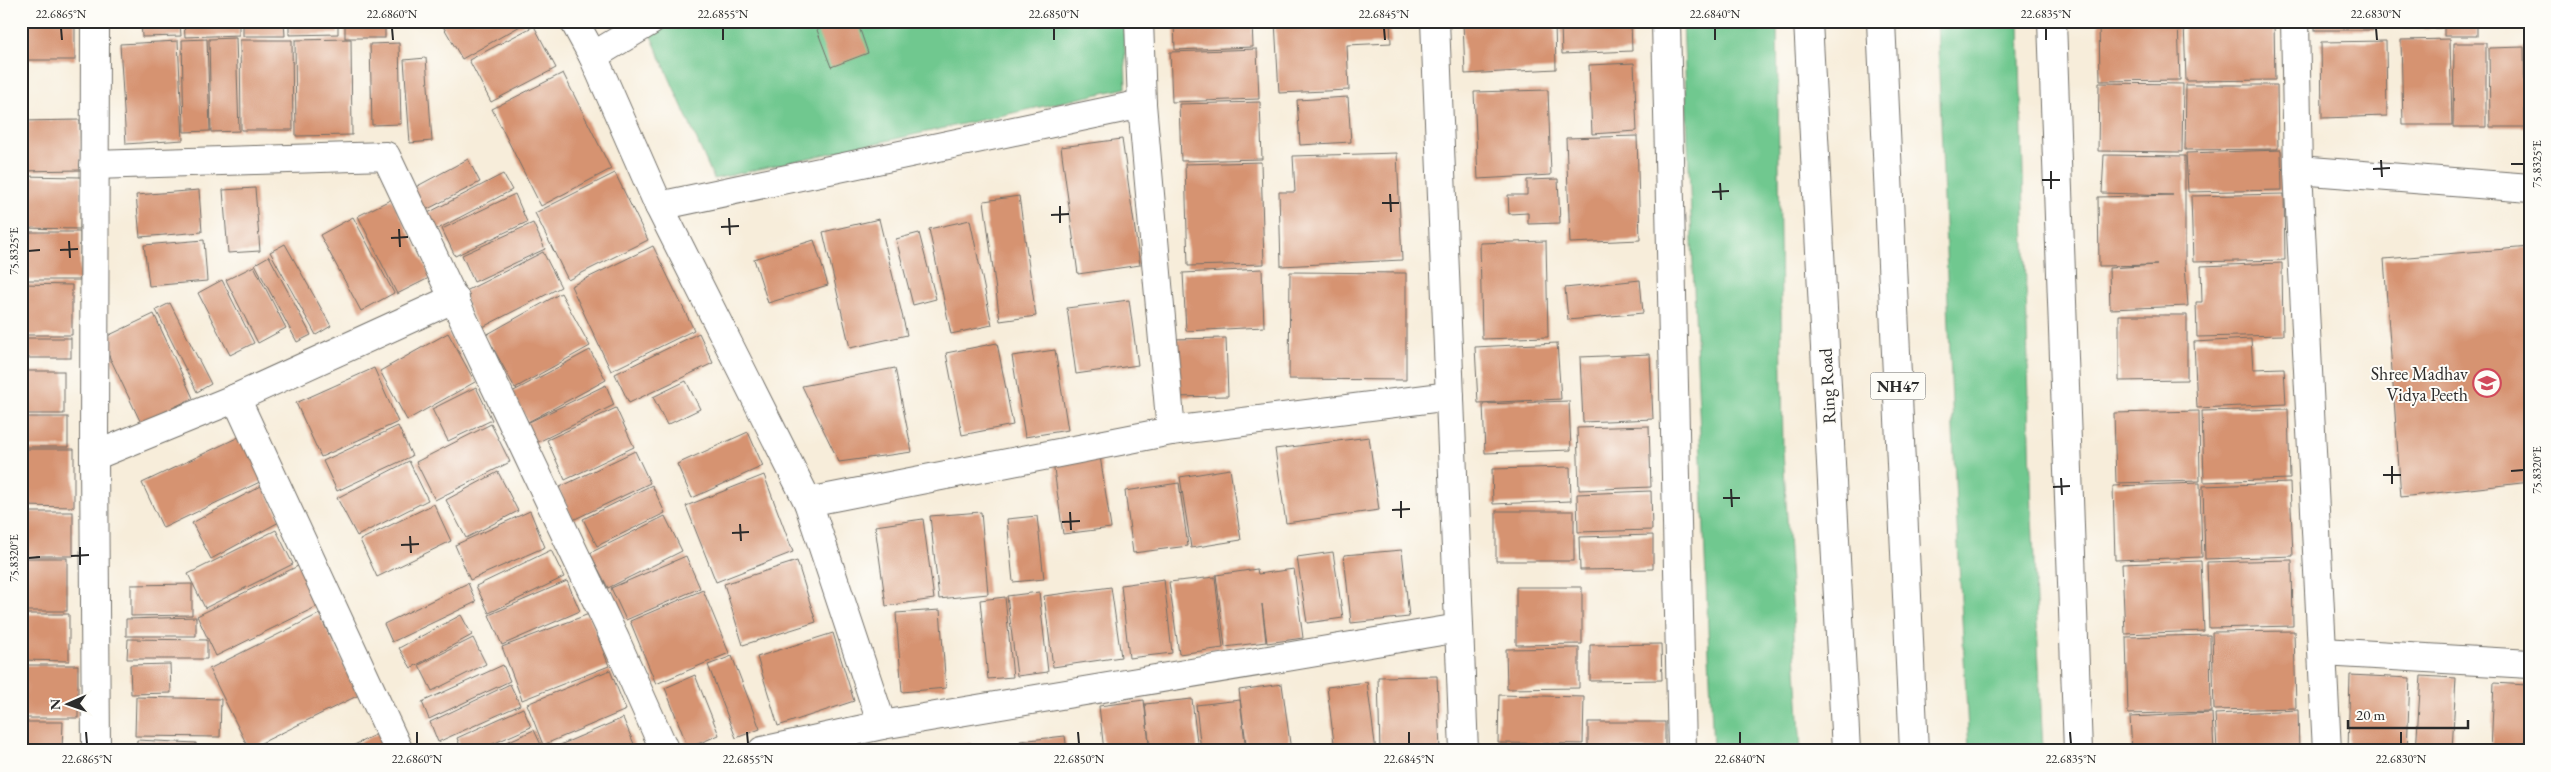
<svg xmlns="http://www.w3.org/2000/svg" width="2551" height="772" font-family="'EB Garamond',serif">
	<style>
		.green { fill: #6fc88f; stroke: #4d7a5d }
		.building { fill: #d69371 }
		.lines { fill: none; stroke-linecap: round; stroke-linejoin: round }
		.minor-casing { stroke: #726f68; stroke-width: 30 }
		.tertiary-casing { stroke: #726f68; stroke-width: 30 }
		.trunk-casing { stroke: #726f68; stroke-width: 30 }
		.minor { stroke: #fff; stroke-width: 28 }
		.tertiary { stroke: #fff; stroke-width: 28 }
		.trunk { stroke: #fff; stroke-width: 28 }
		.ticks { fill: none; stroke: #2b2b2b; stroke-width: 2 }
		.labels { text-anchor: middle; dominant-baseline: central; stroke-width: 4; stroke-linejoin: round; paint-order: stroke }
		.shield { fill: #fdfcf7; stroke: #6a6a68; stroke-width: 1 }
		.shield-label { font-size: 16px; font-weight: bold; fill: #2b2b2b }
		.poi-label { font-size: 18px; fill: #2b2b2b; stroke: #fdfcf7; text-anchor: end }
		.street-label { font-size: 18px; fill: #2b2b2b; stroke: #fdfcf7 }
		.neatline { fill: none; stroke: #2b2b2b; stroke-width: 2 }
		.ticks-label { font-size: 12px; text-anchor: middle; fill: #2b2b2b }
	</style>
	<rect width="100%" height="100%" fill="#fdfcf7"/>
	<filter id="ink" filterUnits="userSpaceOnUse"><feTurbulence type="fractalNoise" baseFrequency=".02" numOctaves="2"/><feDisplacementMap in="SourceGraphic" scale="10" xChannelSelector="R" yChannelSelector="G"/><feConvolveMatrix kernelMatrix="1 2 1 2 8 2 1 2 1" color-interpolation-filters="sRGB"/></filter>
	<filter id="wash" filterUnits="userSpaceOnUse"><feTurbulence type="fractalNoise" baseFrequency=".0096" numOctaves="4" result="noise"/><feDisplacementMap in="SourceGraphic" scale="20" xChannelSelector="R" yChannelSelector="G"/><feGaussianBlur stdDeviation="1.12" result="paint"/><feColorMatrix in="noise" values="0 0 0 0 0 0 0 0 0 0 0 0 0 0 0 0 0 1.4 0 .05"/><feComposite in="paint" operator="in"/></filter>
	<g filter="url(#wash)">
		<rect width="100%" height="100%" fill="#f7edda"/>
		<g class="green">
			<path d="M656,21H1124L1126,88L714,179L647,27Z"/>
			<path d="M1683,21H1777L1783,451L1801,751H1713Z"/>
			<path d="M1937,21H2019L2032,516L2043,751H1969L1956,506Z"/>
		</g>
		<g id="blocks">
			<g class="building">
				<rect x="21" y="21" width="54" height="39"/>
				<path d="M141,21H180L181,36L142,37Z"/>
				<path d="M184,21H239V35L185,37Z"/>
				<path d="M243,21H284L285,36H243Z"/>
				<path d="M289,21H338V34L289,35Z"/>
				<rect x="345" y="21" width="40" height="17"/>
				<path d="M440,21H529L462,59Z"/>
				<path d="M840,21H857L868,53L831,67L817,30Z"/>
				<path d="M1174,21H1252L1253,47L1175,50Z"/>
				<path d="M1275,21H1390L1391,43L1347,45L1349,90L1279,93Z"/>
				<path d="M1555,21L1556,69L1465,74L1463,22Z"/>
				<path d="M2099,21H2178L2180,80L2100,81Z"/>
				<path d="M2184,21H2274L2275,80L2186,81Z"/>
				<rect x="2315" y="21" width="59" height="9"/>
				<rect x="2404" y="21" width="37" height="7"/>
				<rect x="2444" y="21" width="33" height="15"/>
				<path d="M1631,22L1632,51L1562,54L1561,25Z"/>
				<path d="M534,26L556,68L491,102L469,60Z"/>
				<path d="M236,38L239,131L211,132L209,39Z"/>
				<path d="M207,39L210,131L184,132L182,40Z"/>
				<path d="M351,39L352,135L296,136L295,40Z"/>
				<path d="M2450,39L2452,125H2403L2401,40Z"/>
				<path d="M240,40H292L293,130H241Z"/>
				<path d="M178,41L183,140L126,144L120,44Z"/>
				<path d="M2386,41L2387,116L2322,118L2321,42Z"/>
				<path d="M399,43L401,124L372,125L370,44Z"/>
				<path d="M2454,43H2486V127H2453Z"/>
				<rect x="2526" y="44" width="4" height="86"/>
				<path d="M2524,47L2525,127H2490L2489,48Z"/>
				<path d="M1257,49L1259,99L1172,102L1170,52Z"/>
				<path d="M426,58L432,141L410,143L404,60Z"/>
				<path d="M1634,63L1637,131L1592,134L1589,65Z"/>
				<path d="M563,73L611,169L541,206L492,109Z"/>
				<path d="M2099,83L2183,84L2182,152L2098,151Z"/>
				<path d="M2186,85H2277L2278,149L2185,150Z"/>
				<path d="M1548,90L1551,175L1478,179L1474,92Z"/>
				<path d="M1348,97L1351,142L1300,145L1297,100Z"/>
				<path d="M1260,102L1262,159L1181,161L1179,104Z"/>
				<path d="M80,120L81,170L21,171V121Z"/>
				<path d="M1637,136L1640,240L1570,243L1566,138Z"/>
				<path d="M1122,139L1140,265L1078,274L1061,147Z"/>
				<path d="M2281,150L2282,190L2188,192L2186,153Z"/>
				<path d="M1397,153L1402,260L1281,266L1279,192H1295L1293,156Z"/>
				<path d="M2104,155L2185,156V264L2188,306L2110,309L2109,268L2157,265L2099,266L2098,197L2173,195L2102,193Z"/>
				<path d="M468,159L480,182L422,212L410,190Z"/>
				<path d="M1261,162L1264,264L1188,266L1185,164Z"/>
				<path d="M615,173L648,240L568,280L535,213Z"/>
				<path d="M503,174L512,190L432,232L424,215Z"/>
				<path d="M21,176L81,177L80,229L21,228Z"/>
				<path d="M1558,179L1560,223L1528,224V213L1509,214L1508,195H1527V180Z"/>
				<path d="M255,188L260,251L228,253L223,190Z"/>
				<path d="M199,190L202,232L140,237L136,195Z"/>
				<path d="M515,194L527,222L455,256L442,229Z"/>
				<path d="M2284,194L2285,260L2193,262L2191,196Z"/>
				<path d="M1019,196L1036,316L1000,321L984,201Z"/>
				<path d="M392,199L431,277L397,294L358,216Z"/>
				<path d="M353,217L394,293L361,311L320,235Z"/>
				<path d="M879,219L907,335L850,348L823,232Z"/>
				<path d="M970,220L992,325L951,334L929,229Z"/>
				<path d="M533,223L545,249L474,282L462,255Z"/>
				<rect x="21" y="232" width="59" height="48"/>
				<path d="M919,233L936,299L913,305L896,239Z"/>
				<path d="M204,240L207,281L149,286L144,245Z"/>
				<path d="M814,240L828,285L768,303L754,259Z"/>
				<path d="M1546,241L1548,337L1482,339L1480,243Z"/>
				<path d="M285,244L331,326L316,335L270,252Z"/>
				<path d="M653,246L694,330L611,371L571,286Z"/>
				<path d="M2530,247V482L2401,497L2384,259Z"/>
				<path d="M543,252L561,287L479,329L462,293Z"/>
				<path d="M269,256L311,335L297,342L255,264Z"/>
				<path d="M2282,263L2283,335L2197,337L2196,302H2202L2201,266Z"/>
				<path d="M254,266L286,328L258,343L226,280Z"/>
				<path d="M1262,269L1264,327L1186,331L1183,273Z"/>
				<path d="M1290,272L1406,273V380L1289,379Z"/>
				<path d="M222,280L254,343L230,355L198,293Z"/>
				<path d="M1640,280L1643,313L1568,320L1565,288Z"/>
				<path d="M21,284L72,285V335H21Z"/>
				<path d="M561,293L590,346L515,388L486,335Z"/>
				<path d="M1129,300L1138,365L1076,374L1067,308Z"/>
				<path d="M170,303L211,384L197,392L156,310Z"/>
				<path d="M154,314L193,398L141,423L101,339Z"/>
				<path d="M2119,315H2187V380L2119,381Z"/>
				<path d="M448,333L475,382L407,420L380,371Z"/>
				<path d="M699,333L713,363L629,403L615,374Z"/>
				<rect x="21" y="338" width="50" height="20"/>
				<path d="M1226,338L1228,396L1172,397L1171,339Z"/>
				<path d="M2251,339L2253,369L2284,368L2286,404L2197,408L2194,342Z"/>
				<path d="M997,343L1013,425L962,435L946,353Z"/>
				<path d="M1557,343L1561,399L1478,403L1475,347Z"/>
				<path d="M590,350L606,380L528,422L512,392Z"/>
				<path d="M1055,350L1068,430L1025,437L1012,356Z"/>
				<path d="M1650,354L1653,419L1583,422L1580,357Z"/>
				<path d="M374,368L398,422L321,457L296,403Z"/>
				<path d="M895,368L912,452L839,462L802,386Z"/>
				<rect x="21" y="371" width="43" height="43"/>
				<path d="M686,381L700,409L667,425L653,397Z"/>
				<path d="M606,385L614,405L534,444L525,424Z"/>
				<path d="M476,387L492,420L448,441L432,409Z"/>
				<path d="M1569,401L1571,450L1485,453L1483,404Z"/>
				<path d="M616,408L634,447L565,480L547,440Z"/>
				<path d="M2288,409L2290,479L2204,482L2202,411Z"/>
				<path d="M2199,411L2200,481L2116,483L2114,413Z"/>
				<rect x="21" y="417" width="47" height="30"/>
				<path d="M491,424L510,462L435,500L416,462Z"/>
				<path d="M398,426L412,456L337,491L323,461Z"/>
				<path d="M1649,426L1651,487L1579,490L1577,428Z"/>
				<path d="M748,432L763,466L692,498L677,464Z"/>
				<path d="M243,435L264,480L163,528L142,483Z"/>
				<path d="M1369,437L1379,510L1286,523L1275,449Z"/>
				<path d="M21,449H74V507L21,506Z"/>
				<path d="M635,451L650,483L573,520L558,488Z"/>
				<path d="M1100,456L1111,528L1063,534L1053,462Z"/>
				<path d="M409,461L428,500L357,536L337,498Z"/>
				<path d="M1570,467L1571,501L1493,504L1492,469Z"/>
				<path d="M1230,469L1241,540L1191,548L1180,477Z"/>
				<path d="M498,472L518,511L466,538L446,500Z"/>
				<path d="M764,475L793,552L716,582L686,506Z"/>
				<path d="M1179,483L1188,546L1133,553L1125,491Z"/>
				<path d="M2200,483L2202,557L2115,560L2113,486Z"/>
				<path d="M2290,483L2293,556L2205,559L2203,486Z"/>
				<path d="M263,485L281,521L211,559L192,523Z"/>
				<path d="M652,485L665,513L597,546L583,519Z"/>
				<path d="M1651,491L1652,530L1578,532L1577,494Z"/>
				<path d="M434,504L451,541L377,577L360,540Z"/>
				<path d="M530,511L545,547L470,580L455,545Z"/>
				<rect x="1496" y="511" width="78" height="50"/>
				<rect x="21" y="512" width="52" height="44"/>
				<path d="M981,512L988,594L939,599L930,516Z"/>
				<path d="M665,516L682,551L608,588L590,553Z"/>
				<path d="M1037,516L1044,579L1013,582L1007,519Z"/>
				<path d="M923,519L934,599L886,606L875,526Z"/>
				<path d="M276,530L293,564L205,608L188,574Z"/>
				<path d="M1653,535V569L1580,570L1579,537Z"/>
				<path d="M551,550L564,577L489,613L476,586Z"/>
				<path d="M1402,550L1409,617L1351,623L1344,555Z"/>
				<path d="M1333,552L1343,618L1307,623L1297,557Z"/>
				<path d="M686,556L700,588L626,620L611,588Z"/>
				<rect x="21" y="558" width="46" height="53"/>
				<path d="M2292,560L2293,626L2209,628L2207,562Z"/>
				<path d="M797,561L816,622L743,645L724,584Z"/>
				<path d="M2201,561L2204,631L2125,634L2122,564Z"/>
				<path d="M300,565L320,605L216,656L197,616Z"/>
				<path d="M1257,569L1258,574L1294,569L1303,638L1267,643L1262,604L1266,642L1225,647L1216,575Z"/>
				<path d="M1215,577L1223,648L1179,654L1169,582Z"/>
				<path d="M1164,579L1172,653L1129,658L1121,585Z"/>
				<path d="M567,581L580,611L502,645L489,615Z"/>
				<path d="M468,583L476,602L392,642L384,624Z"/>
				<path d="M192,584V615L131,616V585Z"/>
				<path d="M1111,587L1121,657L1053,667L1044,596Z"/>
				<path d="M1516,587H1582V644L1516,645Z"/>
				<path d="M703,590L729,653L656,684L630,621Z"/>
				<path d="M1039,592L1048,672L1017,676L1007,596Z"/>
				<path d="M1005,597L1013,677L988,679L980,600Z"/>
				<path d="M940,610L946,688L902,692L896,613Z"/>
				<path d="M21,614H69V661L21,660Z"/>
				<path d="M319,614L359,695L249,749L209,669Z"/>
				<path d="M589,614L609,666L522,700L502,647Z"/>
				<path d="M461,615L472,635L411,668L399,648Z"/>
				<path d="M196,617V636H126V619Z"/>
				<path d="M2294,631L2296,708L2214,710L2212,632Z"/>
				<path d="M833,633L854,701L778,726L757,657Z"/>
				<path d="M2210,635L2211,712L2128,714L2126,637Z"/>
				<path d="M473,638L486,664L432,691L419,665Z"/>
				<path d="M128,639L207,640V659H127Z"/>
				<path d="M1661,644L1662,680L1590,681V645Z"/>
				<path d="M1579,648V688L1507,689L1506,649Z"/>
				<path d="M732,656L760,729L736,738L708,665Z"/>
				<path d="M170,664L171,693L131,694L130,665Z"/>
				<rect x="21" y="665" width="57" height="53"/>
				<path d="M503,665L510,681L429,719L422,702Z"/>
				<path d="M610,670L626,710L543,745L527,704Z"/>
				<path d="M695,675L719,735L688,748L665,688Z"/>
				<path d="M2350,675L2410,678L2407,751H2348Z"/>
				<path d="M1437,676L1440,751H1380L1378,677Z"/>
				<path d="M2421,676L2456,678L2452,751H2416Z"/>
				<path d="M1367,682L1376,751H1335L1327,687Z"/>
				<path d="M2494,683L2527,685L2525,751H2491Z"/>
				<path d="M510,684L520,705L438,742L430,722Z"/>
				<path d="M1282,684L1291,751H1247L1239,690Z"/>
				<path d="M1499,695L1584,697L1583,744L1498,743Z"/>
				<path d="M136,697L221,699L220,737L135,736Z"/>
				<path d="M1192,699L1198,751H1150L1145,704Z"/>
				<path d="M1144,700L1150,751H1104L1099,706Z"/>
				<path d="M1240,700L1246,751H1201L1196,705Z"/>
				<path d="M523,708L531,727L477,751H462L457,738Z"/>
				<path d="M2298,710L2299,751H2217L2215,714Z"/>
				<path d="M2212,713L2214,751H2132L2130,717Z"/>
				<path d="M623,718L637,751H546Z"/>
				<path d="M21,722H63L62,751H21Z"/>
				<rect x="1588" y="722" width="77" height="27"/>
				<path d="M534,730L542,747L532,751H487Z"/>
				<path d="M379,733L388,751H342Z"/>
				<path d="M1065,736L1067,751H1021L1020,741Z"/>
				<path d="M137,740L196,743V751H136Z"/>
				<path d="M971,743L972,751H929V748Z"/>
			</g>
		</g>
	</g>
	<g filter="url(#ink)">
		<use href="#blocks" fill-opacity="0" stroke="#726f68" stroke-width="1"/>
		<g class="lines">
			<defs>
				<g id="minor">
					<path d="M95,21L94,456L96,751"/>
					<path d="M574,21L593,56L659,206L808,502L882,725"/>
					<path d="M1139,21L1142,104L1171,431"/>
					<path d="M1435,21L1464,751"/>
					<path d="M2052,21L2078,751"/>
					<path d="M2295,21L2298,170L2327,751"/>
					<path d="M593,56L651,21"/>
					<path d="M94,165L386,156L615,639L665,751"/>
					<path d="M2298,170L2530,188"/>
					<path d="M659,206L1142,104"/>
					<path d="M236,398L399,751"/>
					<path d="M94,456L236,398L455,298"/>
					<path d="M808,502L1171,431L1450,396"/>
					<path d="M2323,652L2530,664"/>
					<path d="M762,751L882,725L1459,628"/>
				</g>
				<path id="tertiary" d="M1666,21L1682,751"/>
				<g id="trunk">
					<path d="M1808,21L1846,751"/>
					<path d="M1881,21L1914,751"/>
				</g>
			</defs>
			<use href="#minor" class="minor-casing"/>
			<use href="#tertiary" class="tertiary-casing"/>
			<use href="#trunk" class="trunk-casing"/>
			<use href="#minor" class="minor"/>
			<use href="#tertiary" class="tertiary"/>
			<use href="#trunk" class="trunk"/>
		</g>
	</g>
	<path class="ticks" d="M61,28L62,40M392,28L393,40M723,28V40M1054,28V40M1384,28L1385,40M1715,28V40M2046,28V40M2376,28L2377,40M2381,160L2382,177M2511,164H2524M2373,169L2390,168M2051,171V189M2042,180H2060M1720,183L1721,200M1712,192L1729,191M1390,194L1391,212M1382,203H1399M1060,206V223M1051,215L1069,214M729,218L730,235M721,227L739,226M399,229L400,247M391,238L408,237M69,241L70,258M60,250L78,249M28,251L40,250M2392,466V484M2511,471L2524,470M2383,475H2401M2061,478L2062,495M2053,487L2070,486M1731,489L1732,507M1723,498H1740M1401,501V518M1392,510L1410,509M1070,512L1071,530M1062,522L1080,521M740,524L741,541M732,533L749,532M410,536L411,553M401,545L419,544M80,547V565M71,556L89,555M28,558L40,557M86,732L87,744M417,732V744M747,732L748,744M1078,732L1079,744M1409,732V744M1740,732V744M2070,732L2071,744M2401,732V744"/>
	<defs>
		<symbol id="school-ring" viewBox="-11 -11 22 22"><circle r="9.5" fill="#fdfcf7" stroke="#d1495b" stroke-width="1.5"/><path d="M0-5L7-2L0 1L-7-2ZM-4 1L0 2.5L4 1V4Q0 6-4 4Z" fill="#d1495b"/></symbol>
	</defs>
	<g fill-rule="evenodd">
		<use href="#school-ring" x="2471" y="367" width="32" height="32"/>
	</g>
	<g class="labels">
		<rect class="shield" x="1870.5" y="372.5" width="55" height="27" rx="4"/>
		<g class="shield-label">
			<text x="1898" y="386">NH47</text>
		</g>
		<g class="poi-label">
			<text x="2468" y="373">Shree Madhav<tspan x="2468" dy="21">Vidya Peeth</tspan></text>
		</g>
		<g class="street-label">
			<text transform="translate(1827 386) rotate(-93)">Ring Road</text>
		</g>
	</g>
	<rect width="2551" height="772" fill="none" stroke="#fdfcf7" stroke-width="55"/>
	<g transform="translate(68 704) rotate(268)" stroke="#fdfcf7" stroke-width="4" paint-order="stroke">
	<path d="M0-4L9 19L0 12L-9 19Z" fill="#2b2b2b"/>
	<text y="-8" font-size="14" font-weight="bold" text-anchor="middle" fill="#2b2b2b">N</text>
	</g>
	<path d="M2348 720v8h120v-8" fill="none" stroke="#2b2b2b" stroke-width="2.5"/>
	<text x="2356" y="720" font-size="15" fill="#2b2b2b" stroke="#fdfcf7" stroke-width="4" paint-order="stroke">20 m</text>
	<rect x="28" y="28" width="2496" height="716" class="neatline"/>
	<g class="ticks-label">
		<text x="61" y="18">22.6865°N</text>
		<text x="392" y="18">22.6860°N</text>
		<text x="723" y="18">22.6855°N</text>
		<text x="1054" y="18">22.6850°N</text>
		<text x="1384" y="18">22.6845°N</text>
		<text x="1715" y="18">22.6840°N</text>
		<text x="2046" y="18">22.6835°N</text>
		<text x="2376" y="18">22.6830°N</text>
		<text transform="translate(2537 164) rotate(-90)" y="4">75.8325°E</text>
		<text transform="translate(14 251) rotate(-90)" y="4">75.8325°E</text>
		<text transform="translate(2537 470) rotate(-90)" y="4">75.8320°E</text>
		<text transform="translate(14 558) rotate(-90)" y="4">75.8320°E</text>
		<text x="87" y="763">22.6865°N</text>
		<text x="417" y="763">22.6860°N</text>
		<text x="748" y="763">22.6855°N</text>
		<text x="1079" y="763">22.6850°N</text>
		<text x="1409" y="763">22.6845°N</text>
		<text x="1740" y="763">22.6840°N</text>
		<text x="2071" y="763">22.6835°N</text>
		<text x="2401" y="763">22.6830°N</text>
	</g>
</svg>
